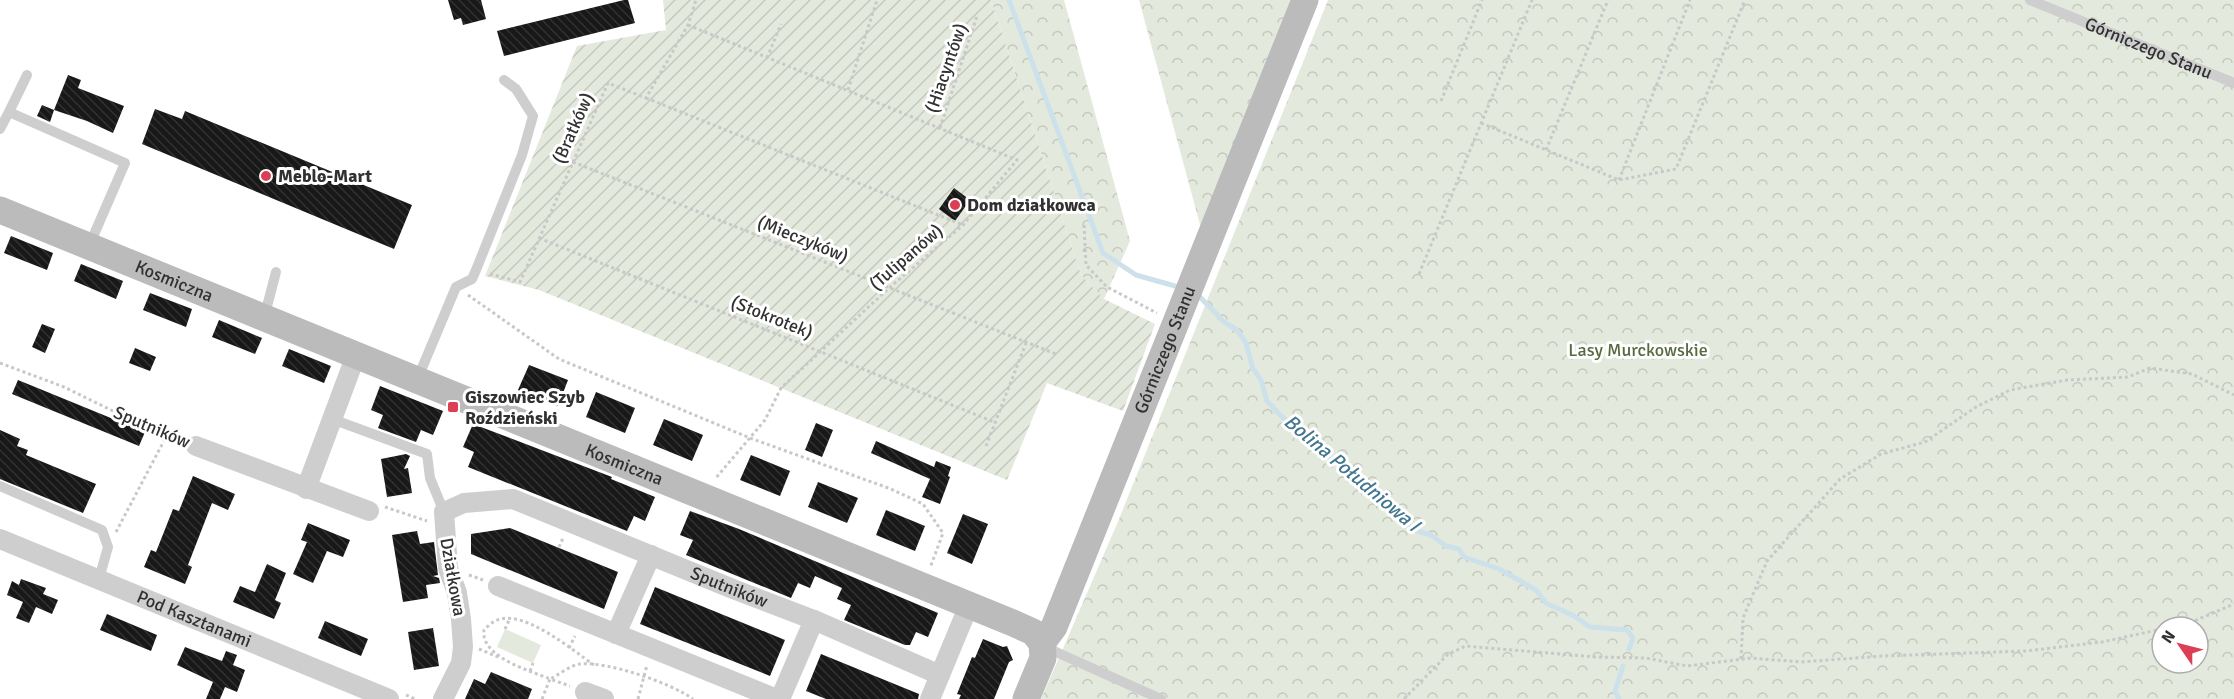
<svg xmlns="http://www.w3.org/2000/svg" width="2234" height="699" font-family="Signika,sans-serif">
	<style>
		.forest { fill: url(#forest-crowns); fill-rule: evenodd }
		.garden { fill: url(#garden-furrows) }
		.pitch { fill: #e4e9dd }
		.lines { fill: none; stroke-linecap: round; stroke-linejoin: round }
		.stream { stroke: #cde1eb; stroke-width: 5 }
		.building { fill: url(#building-back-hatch) }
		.path { stroke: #c8c8c8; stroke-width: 3; stroke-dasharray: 3 3; stroke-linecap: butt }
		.lane { stroke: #cecece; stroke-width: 10 }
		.street { stroke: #cecece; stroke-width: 20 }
		.secondary { stroke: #bbb; stroke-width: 27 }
		.poi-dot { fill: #dc3e53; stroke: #fff; stroke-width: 2 }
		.labels { text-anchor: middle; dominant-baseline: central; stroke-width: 6; stroke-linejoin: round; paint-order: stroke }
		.street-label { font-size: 18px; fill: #313131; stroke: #fff }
		.poi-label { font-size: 18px; font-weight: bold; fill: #313131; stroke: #fff; text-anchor: start }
		.park-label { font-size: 18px; fill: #566a40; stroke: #fff }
		.water-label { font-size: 20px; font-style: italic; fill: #42768f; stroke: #fff }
	</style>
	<defs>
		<pattern id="forest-crowns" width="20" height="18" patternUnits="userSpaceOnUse" patternTransform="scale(1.5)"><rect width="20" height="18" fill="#e4e9dd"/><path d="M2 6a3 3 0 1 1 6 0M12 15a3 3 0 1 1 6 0" fill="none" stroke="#c4c8be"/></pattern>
		<pattern id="garden-furrows" width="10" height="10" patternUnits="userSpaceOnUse" patternTransform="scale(1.5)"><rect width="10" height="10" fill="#e4e9dd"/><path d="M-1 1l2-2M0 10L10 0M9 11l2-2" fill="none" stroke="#c4c8be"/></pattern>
		<pattern id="building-back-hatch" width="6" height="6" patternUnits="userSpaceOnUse" patternTransform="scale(1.5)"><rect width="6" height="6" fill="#181818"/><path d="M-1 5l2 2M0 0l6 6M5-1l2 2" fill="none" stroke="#313131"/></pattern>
	</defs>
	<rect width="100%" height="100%" fill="#fff"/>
	<g class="forest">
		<path d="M991,0H1064L1130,241L1104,299L1081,275Z"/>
		<path d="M1139,0H1296L1201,228Z"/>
		<path d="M1328,0H2234V699H1041L1117,524ZM2162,627H2198V663H2162Z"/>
	</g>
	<path class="garden" d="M663,0H991L1081,275L1104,299L1155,324L1123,411L1047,383L1007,480L539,290L485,276L577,46L666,30Z"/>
	<path class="pitch" d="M505,629L541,645L533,663L497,647Z"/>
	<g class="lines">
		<g class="stream">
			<path d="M1009,0L1103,253L1136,275L1175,286"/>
			<path d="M1200,297L1224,322L1237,330L1246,343L1253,369L1261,380L1267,401L1281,416L1347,471L1359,479L1366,490L1414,530L1431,535L1446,546L1459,549L1464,557L1499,569L1536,590L1546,603L1574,616L1590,627L1627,630L1633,638L1629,649"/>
			<path d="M1619,699L1615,691L1623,666"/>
		</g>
	</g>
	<g class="building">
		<path d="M448,0H481L486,19L463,25L461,18L454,20Z"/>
		<path d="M624,0H628L635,23L504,56L497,31Z"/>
		<path d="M68,75L81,80L78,88L124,106L113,133L87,121L54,110L50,122L37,116L42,105L54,110Z"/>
		<path d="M155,109L182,119L185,111L412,205L394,249L142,144Z"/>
		<path d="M954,188L970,200L955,221L939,209Z"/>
		<path d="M11,236L53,253L47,270L4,253Z"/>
		<path d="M81,264L123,281L116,299L74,281Z"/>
		<path d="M150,293L192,309L186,327L143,310Z"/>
		<path d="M219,320L262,338L255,354L212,337Z"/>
		<path d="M42,324L55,329L45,353L32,347Z"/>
		<path d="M135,348L156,357L150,371L129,363Z"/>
		<path d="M289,349L331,366L324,383L282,366Z"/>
		<path d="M529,365L568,380L558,406L518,390Z"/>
		<path d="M18,380L145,432L139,446L12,394Z"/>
		<path d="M380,386L443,411L433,435L421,430L416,442L378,428L383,415L371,410Z"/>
		<path d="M596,392L635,408L625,433L586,417Z"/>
		<path d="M664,419L703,435L692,461L653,445Z"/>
		<path d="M816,423L833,430L822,457L805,450Z"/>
		<path d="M473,424L612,477L611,479L655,497L645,521L634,516L627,531L468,467L474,452L463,447Z"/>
		<path d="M0,430L20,439L17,446L28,450L26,455L96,484L83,513L0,479Z"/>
		<path d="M876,441L934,467L936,461L951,467L948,476L950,477L940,504L922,497L930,479L871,453Z"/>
		<path d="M406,454L410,456L404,469L408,468L412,493L387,497L381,459Z"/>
		<path d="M751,455L790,471L780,496L740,480Z"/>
		<path d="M193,476L235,494L228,510L212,503L188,565L192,567L185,584L144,567L151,550L156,552L173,509L179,511Z"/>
		<path d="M818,482L858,498L847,523L808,507Z"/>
		<path d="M886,510L925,526L915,551L876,535Z"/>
		<path d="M690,511L739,529L938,613L928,637L916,632L910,645H905L844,620L851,605L837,599L842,588L815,576L810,588L798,583L791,598L686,555L693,540L680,535Z"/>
		<path d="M963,514L988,524L972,564L947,553Z"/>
		<path d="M308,523L350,540L343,557L327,551L313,583L293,574L307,542L301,540Z"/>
		<path d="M510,528L618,572L604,609L471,554V534Z"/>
		<path d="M417,531L420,544L434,542L438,575L433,576L439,578L440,583L426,585L428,598L403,602L392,535Z"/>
		<path d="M267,564L286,573L275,600L281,603L274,619L233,602L240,586L255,592Z"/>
		<path d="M21,579L46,588L43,594L58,600L52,614L36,607L29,623L16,618L23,602L7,595L12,581L19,585Z"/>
		<path d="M655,587L785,640L770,676L640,624Z"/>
		<path d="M107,614L157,635L151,651L100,630Z"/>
		<path d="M325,621L368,639L361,656L318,638Z"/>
		<path d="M433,628L439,666L414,670L408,632Z"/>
		<path d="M983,639L1003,647L1007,646L1013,660L1009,662L994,699H959L961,695L957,694L972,657L975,658Z"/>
		<path d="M185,647L222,661L226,651L237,655L233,665L245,670L237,692L225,687L220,699H206L213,682L177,665Z"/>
		<path d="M821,654L919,694L918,699H826L806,691Z"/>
		<path d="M491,672L532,689L528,699H465L474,679L485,684Z"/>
	</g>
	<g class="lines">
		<g class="path">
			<path d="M688,25L1017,160L963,225L889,288L781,388L765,420L715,479"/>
			<path d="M767,58L781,24"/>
			<path d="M848,90L877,0"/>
			<path d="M646,98L963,225"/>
			<path d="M1441,101L1482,0"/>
			<path d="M1481,123L1619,180L1676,169L1745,0"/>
			<path d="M940,128L977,16"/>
			<path d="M1546,150L1608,0"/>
			<path d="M573,162L1056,354"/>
			<path d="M1619,180L1690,0"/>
			<path d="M1084,225L1086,265L1107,287L1157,313"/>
			<path d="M539,238L994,422"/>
			<path d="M490,274L520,282L608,83L646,98L688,25L696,0"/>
			<path d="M1419,274L1532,0"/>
			<path d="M468,295L559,359L750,438L891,489L923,504L943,533L930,568"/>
			<path d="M0,363L64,387L166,437L180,441"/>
			<path d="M986,446L1026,343"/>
			<path d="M385,507L427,521"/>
			<path d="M116,532L166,437"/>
			<path d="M559,547L563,538"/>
			<path d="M469,575L483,580"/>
			<path d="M2172,627L2187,624L2234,604"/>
			<path d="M505,629L510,618"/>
			<path d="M569,648L575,636"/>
			<path d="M479,649L498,657"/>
			<path d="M1741,659L1743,618L1767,561L1840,479L1881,454L1925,442L1976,407L2010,390L2067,380L2128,377L2150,368L2192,374L2234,395"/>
			<path d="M594,665C572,650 522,607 495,621C491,623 487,627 484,630C480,657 531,671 550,679C559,675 570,665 580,664C607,661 671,683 693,699"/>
			<path d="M530,671L533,663"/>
			<path d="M406,695L415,699"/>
			<path d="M542,699L550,679L570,686"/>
			<path d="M638,699L647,665"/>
			<path d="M1404,699L1448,654L1466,646L1595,657L1646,658L1687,666L1751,658L1801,662L1883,656L2026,651L2102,642L2162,629"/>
		</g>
		<g class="lane">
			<path id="s1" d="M2030,0L2234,83"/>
			<path d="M27,75L9,112L125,163L89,246"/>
			<path d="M0,129L9,112"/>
			<path d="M264,318L276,272"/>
			<path d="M417,380L456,287L472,279L476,270L522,155L533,116L516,89L504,80"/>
			<path d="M332,419L427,454L430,478L444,512"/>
			<path d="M0,486L102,530L108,547L99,579"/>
			<path d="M1045,645L1056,652L1161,699"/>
		</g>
		<g class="street">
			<path d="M196,446L369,511"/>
			<path d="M306,489L356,355"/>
			<path id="s2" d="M0,539L389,699"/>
			<path d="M498,586L777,699"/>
			<path d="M616,634L651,555"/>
			<path d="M585,692L604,699"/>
			<path id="s3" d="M443,699L461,663L463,647L461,619L457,593L448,568L444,512L464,503L513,499L733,589L814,620L940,675"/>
			<path d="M780,699L814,620"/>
			<path d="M930,699L969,605"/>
		</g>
		<g class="secondary">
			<path id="s4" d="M0,210L1013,623L1033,632L1042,643"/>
			<path id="s5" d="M1026,699L1043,658L1042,643L1054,627L1305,0"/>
		</g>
	</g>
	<g class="poi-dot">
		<circle cx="266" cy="176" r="6"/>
		<circle cx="955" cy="205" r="6"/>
		<rect x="447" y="401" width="12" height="12" rx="3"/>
	</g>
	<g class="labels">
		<g class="street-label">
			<text stroke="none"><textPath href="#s1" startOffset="128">Górniczego Stanu</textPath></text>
			<text transform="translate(946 68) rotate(-71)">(Hiacyntów)</text>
			<text transform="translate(573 128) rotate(-66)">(Bratków)</text>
			<text transform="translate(803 239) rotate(22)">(Mieczyków)</text>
			<text transform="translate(906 257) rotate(-41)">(Tulipanów)</text>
			<text stroke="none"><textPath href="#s4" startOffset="188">Kosmiczna</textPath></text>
			<text transform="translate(772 317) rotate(22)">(Stokrotek)</text>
			<text stroke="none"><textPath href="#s5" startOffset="378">Górniczego Stanu</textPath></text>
			<text transform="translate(152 427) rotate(23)">Sputników</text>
			<text stroke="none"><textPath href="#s4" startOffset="674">Kosmiczna</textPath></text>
			<text transform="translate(453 577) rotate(80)">Działkowa</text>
			<text stroke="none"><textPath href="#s3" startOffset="498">Sputników</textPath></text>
			<text stroke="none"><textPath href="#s2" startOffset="210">Pod Kasztanami</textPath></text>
		</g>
		<g class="poi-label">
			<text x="278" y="176">Meblo-Mart</text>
			<text x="967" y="205">Dom działkowca</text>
			<text x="465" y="397">Giszowiec Szyb<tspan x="465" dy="21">Roździeński</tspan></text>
		</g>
		<g class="park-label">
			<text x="1638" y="350">Lasy Murckowskie</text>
		</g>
		<g class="water-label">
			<text transform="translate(1352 473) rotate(40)">Bolina Południowa I</text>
		</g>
	</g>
	<g transform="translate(2180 645) rotate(305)"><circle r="28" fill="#ffffff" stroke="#adadad" stroke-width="1.5"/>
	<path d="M0-4.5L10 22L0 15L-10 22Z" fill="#dc3e53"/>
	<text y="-9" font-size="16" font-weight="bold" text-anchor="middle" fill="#313131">N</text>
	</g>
</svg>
